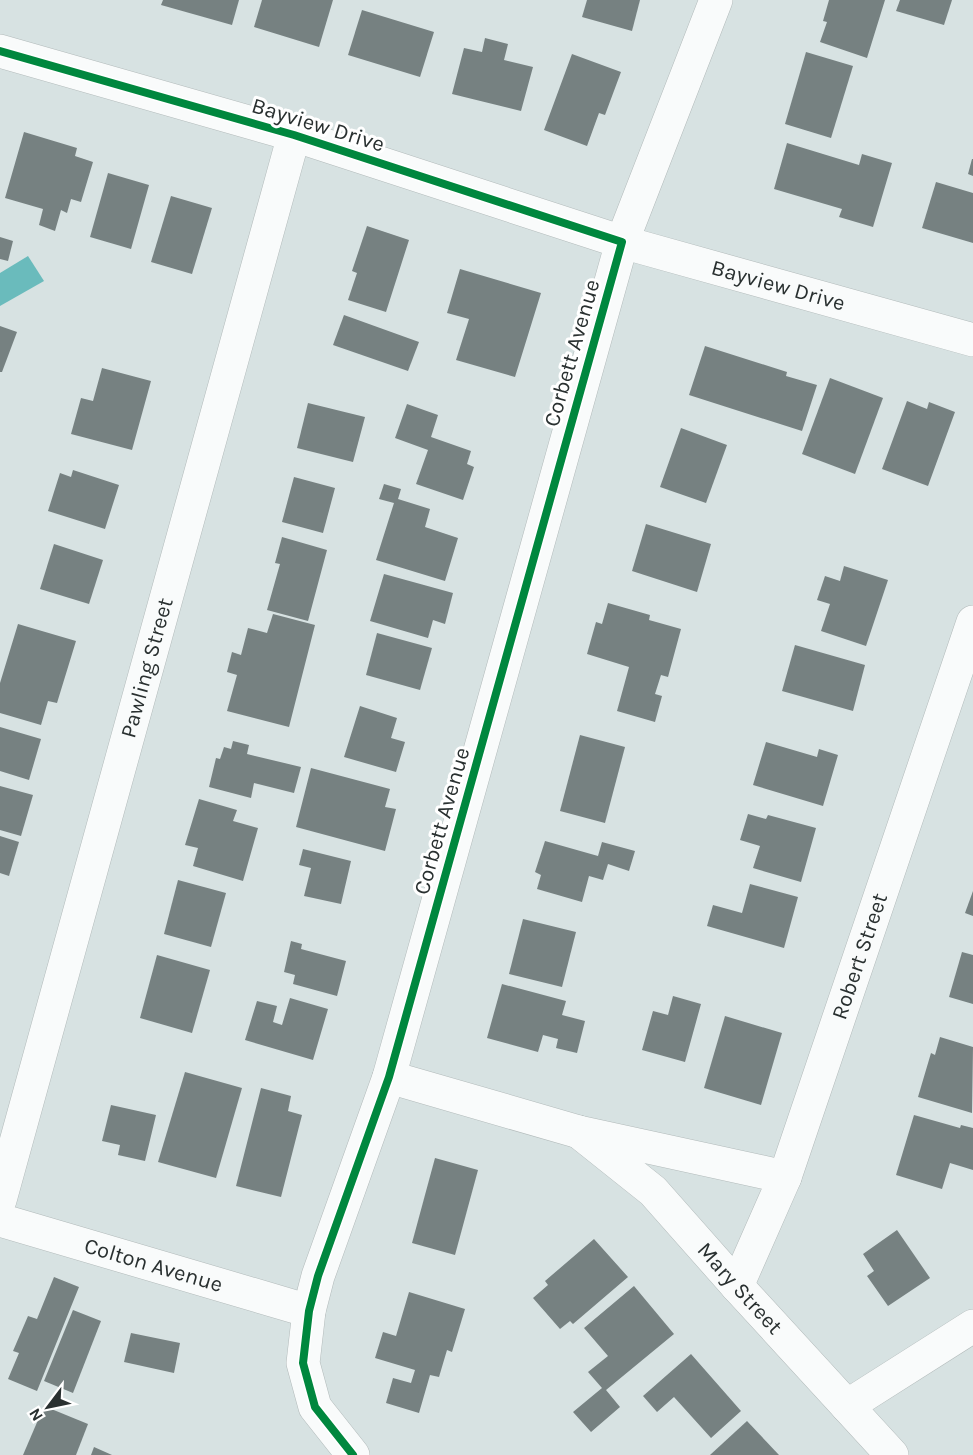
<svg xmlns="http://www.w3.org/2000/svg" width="973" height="1455" font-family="Karla,sans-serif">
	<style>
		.water { fill: #6abbbc }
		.building { fill: #768181 }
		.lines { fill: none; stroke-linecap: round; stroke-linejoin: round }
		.minor-casing { stroke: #b2baba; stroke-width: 34 }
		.minor { stroke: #f9fbfb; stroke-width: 33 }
		.cycleway-casing { stroke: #fff; stroke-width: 11 }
		.cycleway { stroke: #00873e; stroke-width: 8 }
		.labels { text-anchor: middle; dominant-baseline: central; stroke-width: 6; stroke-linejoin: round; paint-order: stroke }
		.street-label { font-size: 22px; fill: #293030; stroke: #fff }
	</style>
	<rect width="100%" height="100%" fill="#d7e2e2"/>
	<path class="water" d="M28,256L44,281L0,306V273Z"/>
	<g class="building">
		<path d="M163,0H239L232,25L161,5Z"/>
		<path d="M262,0H333L319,47L254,27Z"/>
		<path d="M587,0H640L632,31L582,17Z"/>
		<path d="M829,0H885L867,58L820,42L827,22L823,21Z"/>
		<path d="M900,0H952L944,25L896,11Z"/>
		<path d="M362,10L434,32L420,77L348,55Z"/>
		<path d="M485,38L508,44L504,60L533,67L521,111L452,94L464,48L482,52Z"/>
		<path d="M806,52L853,66L831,138L785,124Z"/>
		<path d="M572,54L621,72L605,115L599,113L587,146L544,130Z"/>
		<path d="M24,132L77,148L75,156L93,162L81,202L71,199L67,213L61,210L55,231L39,225L43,209L5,198Z"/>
		<path d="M787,143L859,165L862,154L892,163L873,227L839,217L842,209L774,189Z"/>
		<path d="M972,159H973V176L968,174Z"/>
		<path d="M108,173L149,185L131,249L90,237Z"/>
		<path d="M936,182L973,193V243L922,228Z"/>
		<path d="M171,196L212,208L192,274L151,262Z"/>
		<path d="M367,226L409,240L386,312L348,300L357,273L352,271Z"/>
		<path d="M0,237L13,241L8,261L0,259Z"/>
		<path d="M460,269L541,293L515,377L456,360L469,319L447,313Z"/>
		<path d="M344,315L419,342L408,371L333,345Z"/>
		<path d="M0,326L17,332L2,372H0Z"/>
		<path d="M705,346L787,372L786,376L817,385L802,431L689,395Z"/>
		<path d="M102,368L151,381L132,450L71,434L81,398L93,401Z"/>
		<path d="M830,378L883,398L855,474L802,454Z"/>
		<path d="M907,401L927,409L929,402L955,412L928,486L882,469Z"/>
		<path d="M308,403L365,417L353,462L297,448Z"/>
		<path d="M407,404L438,415L431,437L471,451L467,464L474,467L463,500L416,484L428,450L395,438Z"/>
		<path d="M681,428L727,445L706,503L660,487Z"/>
		<path d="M73,470L119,485L105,529L48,511L60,473L71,477Z"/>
		<path d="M294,477L335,488L323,533L282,522Z"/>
		<path d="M384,484L401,489L398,499L430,509L425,527L458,538L445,581L376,560L394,503L379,499Z"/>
		<path d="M646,524L711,544L697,592L632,571Z"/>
		<path d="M282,537L327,550L308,621L267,610L280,564L275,563Z"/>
		<path d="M54,544L103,560L89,604L40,589Z"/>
		<path d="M844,566L888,580L866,646L821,631L830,604L817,600L825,576L840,581Z"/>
		<path d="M384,574L453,593L445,624L433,620L428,638L370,621Z"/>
		<path d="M608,603L650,615L649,620L681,629L668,677L661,675L655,694L662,696L655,722L617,711L629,667L587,654L596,622L602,624Z"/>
		<path d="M273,614L315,625L289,727L227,711L237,675L227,672L232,652L241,655L248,628L267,633Z"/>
		<path d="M18,624L76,641L57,703L48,701L41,725L0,713V683Z"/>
		<path d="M377,633L432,648L420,690L366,675Z"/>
		<path d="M795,645L865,665L853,711L782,691Z"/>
		<path d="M360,706L397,718L391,738L405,742L396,772L344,757Z"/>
		<path d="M0,727L41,739L29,780L0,771Z"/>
		<path d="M580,735L625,747L605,823L560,811Z"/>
		<path d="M233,741L249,745L247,754L301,767L294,793L254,783L251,798L209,787L216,758L220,759L224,747L231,749Z"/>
		<path d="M766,742L817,757L819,749L838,755L823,806L753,785Z"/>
		<path d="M311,768L390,789L385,807L396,809L385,851L296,827Z"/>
		<path d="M0,786L33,795L21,836L0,830Z"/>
		<path d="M199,799L237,810L233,821L258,828L243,881L193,866L198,848L185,845Z"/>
		<path d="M748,814L766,819L768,815L816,828L801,882L753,868L760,846L740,840Z"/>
		<path d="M0,836L19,842L9,876L0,873Z"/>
		<path d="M545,841L598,856L602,842L635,851L629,871L608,864L603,880L589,876L582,902L537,889L541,875L535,872Z"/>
		<path d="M303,849L351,861L341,904L304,896L311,868L299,865Z"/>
		<path d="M178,880L226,893L211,947L164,934Z"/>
		<path d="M750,884L798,897L784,948L707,926L713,905L742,913Z"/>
		<path d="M973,891V916L965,913Z"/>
		<path d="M523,919L576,932L562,987L509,974Z"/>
		<path d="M291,941L302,944L301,949L346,961L337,996L293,984L295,975L284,972Z"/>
		<path d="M962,952L973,955V1004L949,997Z"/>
		<path d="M157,955L210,970L192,1033L140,1018Z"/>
		<path d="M502,984L566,1001L562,1015L585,1021L577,1053L556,1048L558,1039L543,1035L538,1052L487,1038Z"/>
		<path d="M673,996L701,1004L685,1062L642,1050L653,1011L668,1015Z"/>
		<path d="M290,998L328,1009L313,1060L245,1040L257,1001L277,1006L273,1022L282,1025Z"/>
		<path d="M725,1016L782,1033L761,1105L704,1088Z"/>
		<path d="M940,1037L973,1047L972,1113L918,1097L931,1053L935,1055Z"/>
		<path d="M185,1072L242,1088L216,1178L158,1162Z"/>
		<path d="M261,1088L291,1096L288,1111L302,1115L281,1197L236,1186Z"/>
		<path d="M111,1105L156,1115L145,1161L118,1155L120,1145L102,1141Z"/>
		<path d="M914,1115L960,1128L961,1125L973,1128V1170L950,1163L942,1189L896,1175Z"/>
		<path d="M435,1158L478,1170L455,1255L412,1243Z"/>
		<path d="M897,1230L930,1278L888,1306L867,1276L874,1271L863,1254Z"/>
		<path d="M594,1239L628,1277L573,1324L570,1321L560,1329L533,1298L548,1285L545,1281Z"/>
		<path d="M54,1277L79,1287L37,1391L8,1379L19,1353L13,1351L28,1316L37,1319Z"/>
		<path d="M634,1286L674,1334L606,1390L620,1407L591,1432L573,1412L602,1388L588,1372L608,1356L584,1328Z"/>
		<path d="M409,1292L465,1309L452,1352L447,1350L439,1377L430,1375L419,1413L386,1403L393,1378L411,1383L415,1370L375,1358L383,1332L396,1336Z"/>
		<path d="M73,1310L101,1321L73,1393L44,1381Z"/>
		<path d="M131,1333L180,1343L174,1373L124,1362Z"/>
		<path d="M691,1354L741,1411L711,1438L674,1397L657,1412L643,1396Z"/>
		<path d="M44,1406L88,1424L76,1455H23Z"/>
		<path d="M747,1421L779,1455H710Z"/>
		<path d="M94,1447L112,1455H91Z"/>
	</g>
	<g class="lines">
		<defs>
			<g id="minor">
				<path id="s1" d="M0,51L294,135L622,242L973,340"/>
				<path d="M389,1077L579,1132L785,1177"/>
				<path id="s2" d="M579,1132L653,1191L737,1286L892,1455"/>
				<path id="s3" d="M0,1200L294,135"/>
				<path id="s4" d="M0,1220L309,1311"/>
				<path id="s5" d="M737,1286L785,1177L973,622"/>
				<path d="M847,1406L973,1326"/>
				<path d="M353,1455L315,1407L303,1363L309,1311L318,1276L389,1077L622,242L716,0"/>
			</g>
		</defs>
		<use href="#minor" class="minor-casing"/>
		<use href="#minor" class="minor"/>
		<defs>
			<path id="cycleway" d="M0,51L294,135L622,242L389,1077L318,1276L309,1311L303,1363L315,1407L353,1455"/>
		</defs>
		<use href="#cycleway" class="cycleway-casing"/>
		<use href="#cycleway" class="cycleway"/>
	</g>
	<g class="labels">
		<g class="street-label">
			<text transform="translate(318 125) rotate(17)">Bayview Drive</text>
			<text stroke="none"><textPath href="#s1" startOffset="813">Bayview Drive</textPath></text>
			<text transform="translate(572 353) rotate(-74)">Corbett Avenue</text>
			<text stroke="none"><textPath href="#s3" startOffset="552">Pawling Street</textPath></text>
			<text transform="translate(442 821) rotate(-74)">Corbett Avenue</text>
			<text stroke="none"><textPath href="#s5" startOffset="352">Robert Street</textPath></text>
			<text stroke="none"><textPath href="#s4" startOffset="160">Colton Avenue</textPath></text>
			<text stroke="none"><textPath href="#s2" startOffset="225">Mary Street</textPath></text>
		</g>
	</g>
	<g transform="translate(48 1407) rotate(238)" stroke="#ffffff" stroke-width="4.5" paint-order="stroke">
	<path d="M0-4.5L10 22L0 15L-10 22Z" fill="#293030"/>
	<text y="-9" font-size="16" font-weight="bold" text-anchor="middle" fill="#293030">N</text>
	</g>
</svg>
